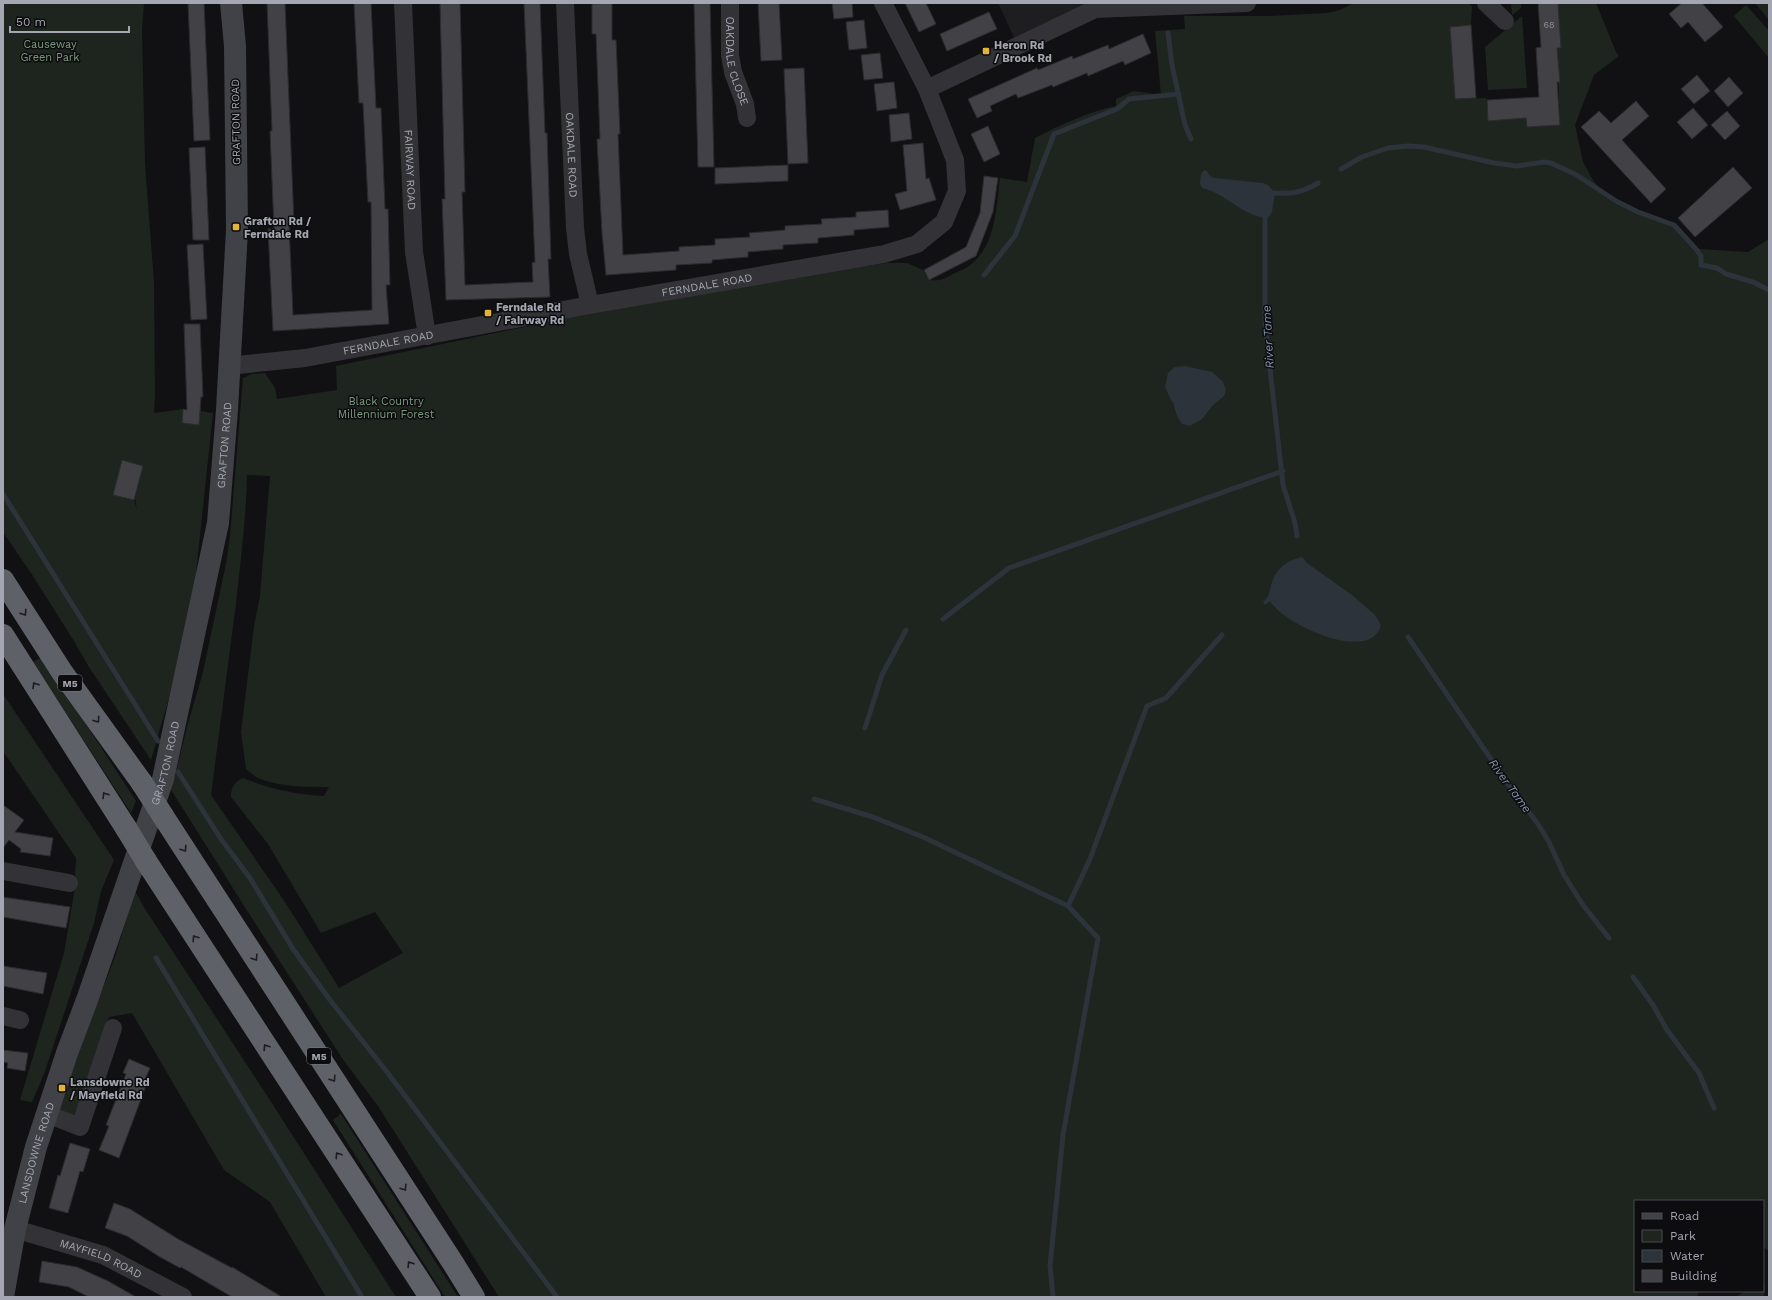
<svg xmlns="http://www.w3.org/2000/svg" width="1772" height="1300" font-family="'Work Sans',sans-serif">
	<style>
		.built { fill: #1e1d20 }
		.green { fill: #1e251f; fill-rule: evenodd }
		.water { fill: #2c333a }
		.lines { fill: none; stroke-linecap: round; stroke-linejoin: round }
		.stream { stroke: #2c333a; stroke-width: 5 }
		.building { fill: #414146; stroke: #2c2b2f }
		.street { stroke: #333337; stroke-width: 18 }
		.secondary { stroke: #414247; stroke-width: 22 }
		.highway { stroke: #5f6168; stroke-width: 22 }
		.highway-bridge { stroke: #5f6168; stroke-width: 22 }
		.oneway { stroke: #1d1d20 }
		.poi-dot { fill: #e4b438; stroke: #0d0c0e; stroke-width: 1.5 }
		.labels { text-anchor: middle; dominant-baseline: central; stroke-width: 3; stroke-linejoin: round; paint-order: stroke }
		.number-label { font-size: 9px; fill: #8b8e97 }
		.shield { fill: #0d0c0e; stroke: #777881; stroke-width: 1 }
		.shield-label { font-size: 10px; font-weight: bold; fill: #a4a7b2 }
		.park-label { font-size: 11px; fill: #7c9c80; stroke: #0d0c0e }
		.poi-label { font-size: 11px; font-weight: bold; fill: #a4a7b2; stroke: #0d0c0e; text-anchor: start }
		.street-label { font-size: 11px; fill: #a4a7b2; stroke: #0d0c0e }
		.water-label { font-size: 12px; font-style: italic; fill: #7d93ac; stroke: #0d0c0e }
	</style>
	<rect width="100%" height="100%" fill="#111113"/>
	<path class="built" d="M998,3H1095L1018,46Z"/>
	<g class="green">
		<path d="M3,3H144L142,29L145,164L154,283L155,397L154,413L183,409L182,423L198,425L200,411L213,413L195,582L176,674L151,760L89,667L74,641L33,576L3,532ZM122,461L143,466L135,498L137,510L134,500L113,495Z"/>
		<path d="M1354,3H1468L1472,6L1471,25L1451,27L1455,99L1486,98L1489,121L1526,118L1527,127L1560,124L1557,48L1561,47L1558,3H1596L1616,52L1619,56L1594,75L1575,125L1583,162L1594,182L1611,199L1634,209L1676,224L1698,249L1748,252L1769,239V1251L1763,1247V1201H1635V1291H1699L1697,1297H499L378,1106L342,1058L248,912L168,785L175,776L187,727L203,672L226,564L230,536L243,378L252,374L265,373L275,388L277,399L337,390L336,366L573,317L829,271L887,263H907L923,270L929,280C942,281 944,279 955,273C959,271 965,269 969,266C996,246 996,209 1000,178L1027,182L1035,138C1061,125 1087,112 1116,106V99L1134,91L1161,95L1155,31L1185,29L1184,16H1269L1327,13L1340,10ZM247,475L270,476L260,596L254,626L241,732L246,769C250,772 254,776 258,778C279,787 307,787 329,787L324,796C297,795 269,789 243,778C234,782 231,788 231,797L268,844L321,933L375,912L403,953L339,988L285,902L211,795C219,734 227,673 235,611C240,566 246,521 247,475Z"/>
		<path d="M1511,3H1521V8L1512,15Z"/>
		<path d="M1755,3H1769V20Z"/>
		<path d="M1746,5L1769,31V58L1734,16Z"/>
		<path d="M1522,16L1527,88L1488,90L1485,47Z"/>
		<path d="M42,657L136,801L131,813L33,662Z"/>
		<path d="M3,694L114,860L101,891L94,923L44,1074L32,1102L20,1100L64,953L74,893L76,858L3,751Z"/>
		<path d="M135,891L145,909L266,1094L396,1297H326L270,1202L224,1170L132,1013L109,1017L76,1115H67L57,1109L84,1033L99,998L114,960Z"/>
		<path d="M341,1114L458,1297H445L333,1120Z"/>
		<path d="M1765,1284L1764,1297H1736L1745,1291H1763V1285Z"/>
	</g>
	<g class="water">
		<path d="M1204,170L1207,171L1209,175L1214,178L1263,183L1268,185L1275,193L1272,212L1268,218C1243,217 1226,193 1202,188L1200,184L1201,174Z"/>
		<path d="M1185,366L1212,372L1223,382L1226,390L1224,396L1212,406L1202,419L1190,426L1182,424L1177,416L1173,402L1171,400L1165,387L1168,373L1175,367Z"/>
		<path d="M1302,557L1307,563L1352,595L1375,615L1381,625C1371,665 1283,624 1270,601L1265,605L1263,602C1269,597 1269,593 1271,585C1276,569 1285,561 1302,557Z"/>
	</g>
	<g class="lines">
		<g class="stream">
			<path d="M1168,33L1172,65L1185,125L1191,139"/>
			<path d="M1341,169L1362,157L1388,148L1408,146L1424,147L1494,163L1517,166L1544,162L1551,163L1575,174L1616,201L1638,212L1674,225L1696,249L1701,256V265L1717,268L1726,274L1753,282L1769,290"/>
			<path d="M1269,193C1289,194 1300,194 1318,183"/>
			<path d="M1262,213L1265,218V322L1267,342L1283,485L1295,523L1297,536"/>
			<path d="M984,275L1015,236L1054,134L1117,109L1129,99L1179,94"/>
			<path d="M3,494L158,741"/>
			<path d="M943,619L1009,568L1283,471"/>
			<path d="M1408,637L1512,790L1538,824L1549,842L1564,875L1583,905L1609,938"/>
			<path d="M865,728L882,675L906,630"/>
			<path d="M178,772L221,839L250,878L293,949L330,1000L387,1072L557,1297"/>
			<path d="M814,799L873,817L923,837L1068,906"/>
			<path d="M156,958L362,1297"/>
			<path d="M1633,977L1653,1005L1667,1030L1699,1073L1714,1108"/>
			<path d="M1053,1297L1050,1266L1063,1135L1098,938L1068,906L1090,859L1147,706L1166,698L1222,635"/>
		</g>
	</g>
	<g class="building">
		<path d="M188,3H204L210,140L194,141Z"/>
		<path d="M267,3H285L294,224H289L293,315L372,310L371,202H368L363,103H359L354,3H371L376,108H381L385,209H388L390,285H386L389,324L273,331L268,229H274L270,131H272Z"/>
		<path d="M440,3H460L465,192H462L465,285L533,282L532,263L535,262L524,3H540L545,133H547L551,259H548L550,297L446,300L442,199H445Z"/>
		<path d="M612,3V40H616L620,134H618L623,255L679,251V247L715,245V239L750,237L749,233L785,230V226L822,224L821,219L856,217V212L888,210L889,227L854,230V235L818,238V243L783,245V249L748,252V257L712,260V263L676,265V270L606,275L602,233L597,139H600L596,34H592V4Z"/>
		<path d="M694,3H710L714,167H698Z"/>
		<path d="M758,3H779L782,60L761,61Z"/>
		<path d="M832,3H852L853,17L834,19Z"/>
		<path d="M905,3H926L936,24L919,32Z"/>
		<path d="M1538,3H1558L1561,48H1557L1560,82H1557L1560,125L1527,127L1526,118L1488,121L1487,100L1539,97L1536,48L1541,47Z"/>
		<path d="M1682,3H1702L1723,27L1705,42L1688,22L1681,28L1669,14Z"/>
		<path d="M989,12L997,29L947,51L940,34Z"/>
		<path d="M864,20L867,48L849,50L846,22Z"/>
		<path d="M1471,25L1476,98L1455,99L1450,27Z"/>
		<path d="M1143,34L1151,53L1125,65L1123,61L1088,76L1087,73L1053,87L1052,85L1018,98L1016,94L990,106L992,111L977,118L968,99L1037,68L1038,70L1072,56L1073,59L1108,45L1109,49Z"/>
		<path d="M880,53L883,78L864,80L861,55Z"/>
		<path d="M804,68L808,163L788,164L784,69Z"/>
		<path d="M1697,75L1710,91L1694,104L1681,89Z"/>
		<path d="M1729,77L1743,93L1728,107L1714,91Z"/>
		<path d="M894,82L897,108L877,111L874,84Z"/>
		<path d="M1636,101L1649,116L1622,140L1666,189L1651,203L1581,127L1599,111L1611,123Z"/>
		<path d="M1693,108L1708,125L1692,139L1677,122Z"/>
		<path d="M1727,111L1740,126L1725,140L1711,125Z"/>
		<path d="M909,113L912,139L891,142L889,115Z"/>
		<path d="M988,126L1000,154L984,162L971,134Z"/>
		<path d="M923,143L926,179L929,178L936,200L900,210L895,194L907,191L903,145Z"/>
		<path d="M205,147L209,240H193L189,148Z"/>
		<path d="M788,165V181L715,184V168Z"/>
		<path d="M1733,167L1752,188L1695,237L1678,218Z"/>
		<path d="M984,176L998,178L993,212L976,256L929,280L924,270L966,247L980,213Z"/>
		<path d="M203,244L207,319L191,320L187,245Z"/>
		<path d="M184,324H200L203,397H201L199,425L182,423L183,409L187,410Z"/>
		<path d="M122,460L143,466L134,500L113,495Z"/>
		<path d="M3,805L24,820L15,832L53,838L50,856L20,852L21,849L9,840L3,848Z"/>
		<path d="M3,897L70,907L66,928L3,917Z"/>
		<path d="M3,966L47,973L43,994L3,986Z"/>
		<path d="M3,1050L28,1053L25,1071L7,1068L8,1063L3,1062Z"/>
		<path d="M129,1059L150,1068L144,1082L147,1083L119,1158L99,1150L109,1126L106,1125L126,1074L123,1073Z"/>
		<path d="M70,1143L90,1149L83,1172L80,1171L68,1213L49,1208L58,1175L60,1176Z"/>
		<path d="M114,1203L130,1209L178,1239L232,1268V1267L282,1297H232L181,1267L180,1268L160,1257L127,1236L105,1228Z"/>
		<path d="M42,1261L77,1267L108,1281L136,1297H89L69,1287L39,1282Z"/>
	</g>
	<g class="lines">
		<g class="street">
			<path id="s1" d="M403,3L414,252L427,336"/>
			<path id="s2" d="M565,3L575,228L578,254L590,305"/>
			<path id="s3" d="M730,3V55L733,72L745,104L747,118"/>
			<path d="M1486,3L1505,21"/>
			<path d="M927,89L1095,9L1247,3"/>
			<path id="s4" d="M228,366L305,358L590,305L884,254L917,244L944,222L957,191L955,160L927,89L883,3"/>
			<path d="M3,871L69,883"/>
			<path d="M3,1016L20,1020"/>
			<path d="M47,1114L80,1127L113,1028"/>
			<path id="s5" d="M15,1229L103,1255L183,1297"/>
		</g>
		<path class="secondary" id="s6" d="M3,1297L15,1229L36,1147L67,1053L87,1000L163,779L218,523L227,410L237,230L235,46L231,3"/>
		<g class="highway">
			<path d="M3,580L62,672L142,783"/>
			<path d="M3,635L126,828"/>
			<path d="M163,816L453,1263L474,1297"/>
			<path d="M146,861L430,1297"/>
		</g>
		<g class="highway-bridge">
			<path d="M142,783L163,816"/>
			<path d="M126,828L146,861"/>
		</g>
	</g>
	<defs><path id="oneway-chevron" d="M-2-3.5L2.5 0L-2 3.5" fill="none" stroke-width="1.6" stroke-linecap="round" stroke-linejoin="round"/></defs>
	<g class="oneway">
		<use href="#oneway-chevron" transform="translate(24 613) rotate(57)"/>
		<use href="#oneway-chevron" transform="translate(35 685) rotate(-122)"/>
		<use href="#oneway-chevron" transform="translate(97 720) rotate(54)"/>
		<use href="#oneway-chevron" transform="translate(105 795) rotate(-122)"/>
		<use href="#oneway-chevron" transform="translate(184 849) rotate(57)"/>
		<use href="#oneway-chevron" transform="translate(195 938) rotate(-123)"/>
		<use href="#oneway-chevron" transform="translate(255 958) rotate(57)"/>
		<use href="#oneway-chevron" transform="translate(266 1047) rotate(-123)"/>
		<use href="#oneway-chevron" transform="translate(333 1079) rotate(57)"/>
		<use href="#oneway-chevron" transform="translate(338 1155) rotate(-124)"/>
		<use href="#oneway-chevron" transform="translate(404 1188) rotate(57)"/>
		<use href="#oneway-chevron" transform="translate(410 1264) rotate(-122)"/>
	</g>
	<g class="poi-dot">
		<rect x="982" y="47" width="8" height="8" rx="2"/>
		<rect x="232" y="223" width="8" height="8" rx="2"/>
		<rect x="484" y="309" width="8" height="8" rx="2"/>
		<rect x="58" y="1084" width="8" height="8" rx="2"/>
	</g>
	<g class="labels">
		<g class="number-label">
			<text x="1549" y="25">68</text>
		</g>
		<g class="shield">
			<rect x="58" y="675" width="24" height="16" rx="3"/>
			<rect x="307" y="1048" width="24" height="16" rx="3"/>
		</g>
		<g class="shield-label">
			<text x="70" y="683">M5</text>
			<text x="319" y="1056">M5</text>
		</g>
		<g class="park-label">
			<text x="50" y="44">Causeway<tspan x="50" dy="13">Green Park</tspan></text>
			<text x="386" y="401">Black Country<tspan x="386" dy="13">Millennium Forest</tspan></text>
		</g>
		<g class="poi-label">
			<text x="994" y="45">Heron Rd<tspan x="994" dy="13">/ Brook Rd</tspan></text>
			<text x="244" y="221">Grafton Rd /<tspan x="244" dy="13">Ferndale Rd</tspan></text>
			<text x="496" y="307">Ferndale Rd<tspan x="496" dy="13">/ Fairway Rd</tspan></text>
			<text x="70" y="1082">Lansdowne Rd<tspan x="70" dy="13">/ Mayfield Rd</tspan></text>
		</g>
		<g class="street-label">
			<text stroke="none"><textPath href="#s3" startOffset="59">OAKDALE CLOSE</textPath></text>
			<text transform="translate(236 122) rotate(-91)">GRAFTON ROAD</text>
			<text stroke="none"><textPath href="#s2" startOffset="152">OAKDALE ROAD</textPath></text>
			<text stroke="none"><textPath href="#s1" startOffset="167">FAIRWAY ROAD</textPath></text>
			<text stroke="none"><textPath href="#s4" startOffset="486">FERNDALE ROAD</textPath></text>
			<text stroke="none"><textPath href="#s4" startOffset="162">FERNDALE ROAD</textPath></text>
			<text stroke="none"><textPath href="#s6" startOffset="883">GRAFTON ROAD</textPath></text>
			<text stroke="none"><textPath href="#s6" startOffset="559">GRAFTON ROAD</textPath></text>
			<text stroke="none"><textPath href="#s6" startOffset="148">LANSDOWNE ROAD</textPath></text>
			<text stroke="none"><textPath href="#s5" startOffset="91">MAYFIELD ROAD</textPath></text>
		</g>
		<g class="water-label">
			<text transform="translate(1268 337) rotate(-93)">River Tame</text>
			<text transform="translate(1510 786) rotate(54)">River Tame</text>
		</g>
	</g>
	<rect width="1772" height="1300" fill="none" stroke="#a4a7b2" stroke-width="8"/>
	<rect x="1634" y="1200" width="130" height="92" fill="#0d0c0e" stroke="#494a50"/>
	<rect x="1642" y="1213" width="20" height="6" fill="#414247" stroke="#494a50"/>
	<text x="1670" y="1220" font-size="12" fill="#a4a7b2">Road</text>
	<rect x="1642" y="1230" width="20" height="12" fill="#1e251f" stroke="#494a50"/>
	<text x="1670" y="1240" font-size="12" fill="#a4a7b2">Park</text>
	<rect x="1642" y="1250" width="20" height="12" fill="#2c333a" stroke="#494a50"/>
	<text x="1670" y="1260" font-size="12" fill="#a4a7b2">Water</text>
	<rect x="1642" y="1270" width="20" height="12" fill="#414146" stroke="#494a50"/>
	<text x="1670" y="1280" font-size="12" fill="#a4a7b2">Building</text>
	<path d="M10 26v6h119v-6" fill="none" stroke="#a4a7b2" stroke-width="2"/>
	<text x="16" y="26" font-size="12" fill="#a4a7b2" stroke="#0d0c0e" stroke-width="3" paint-order="stroke">50 m</text>
</svg>
